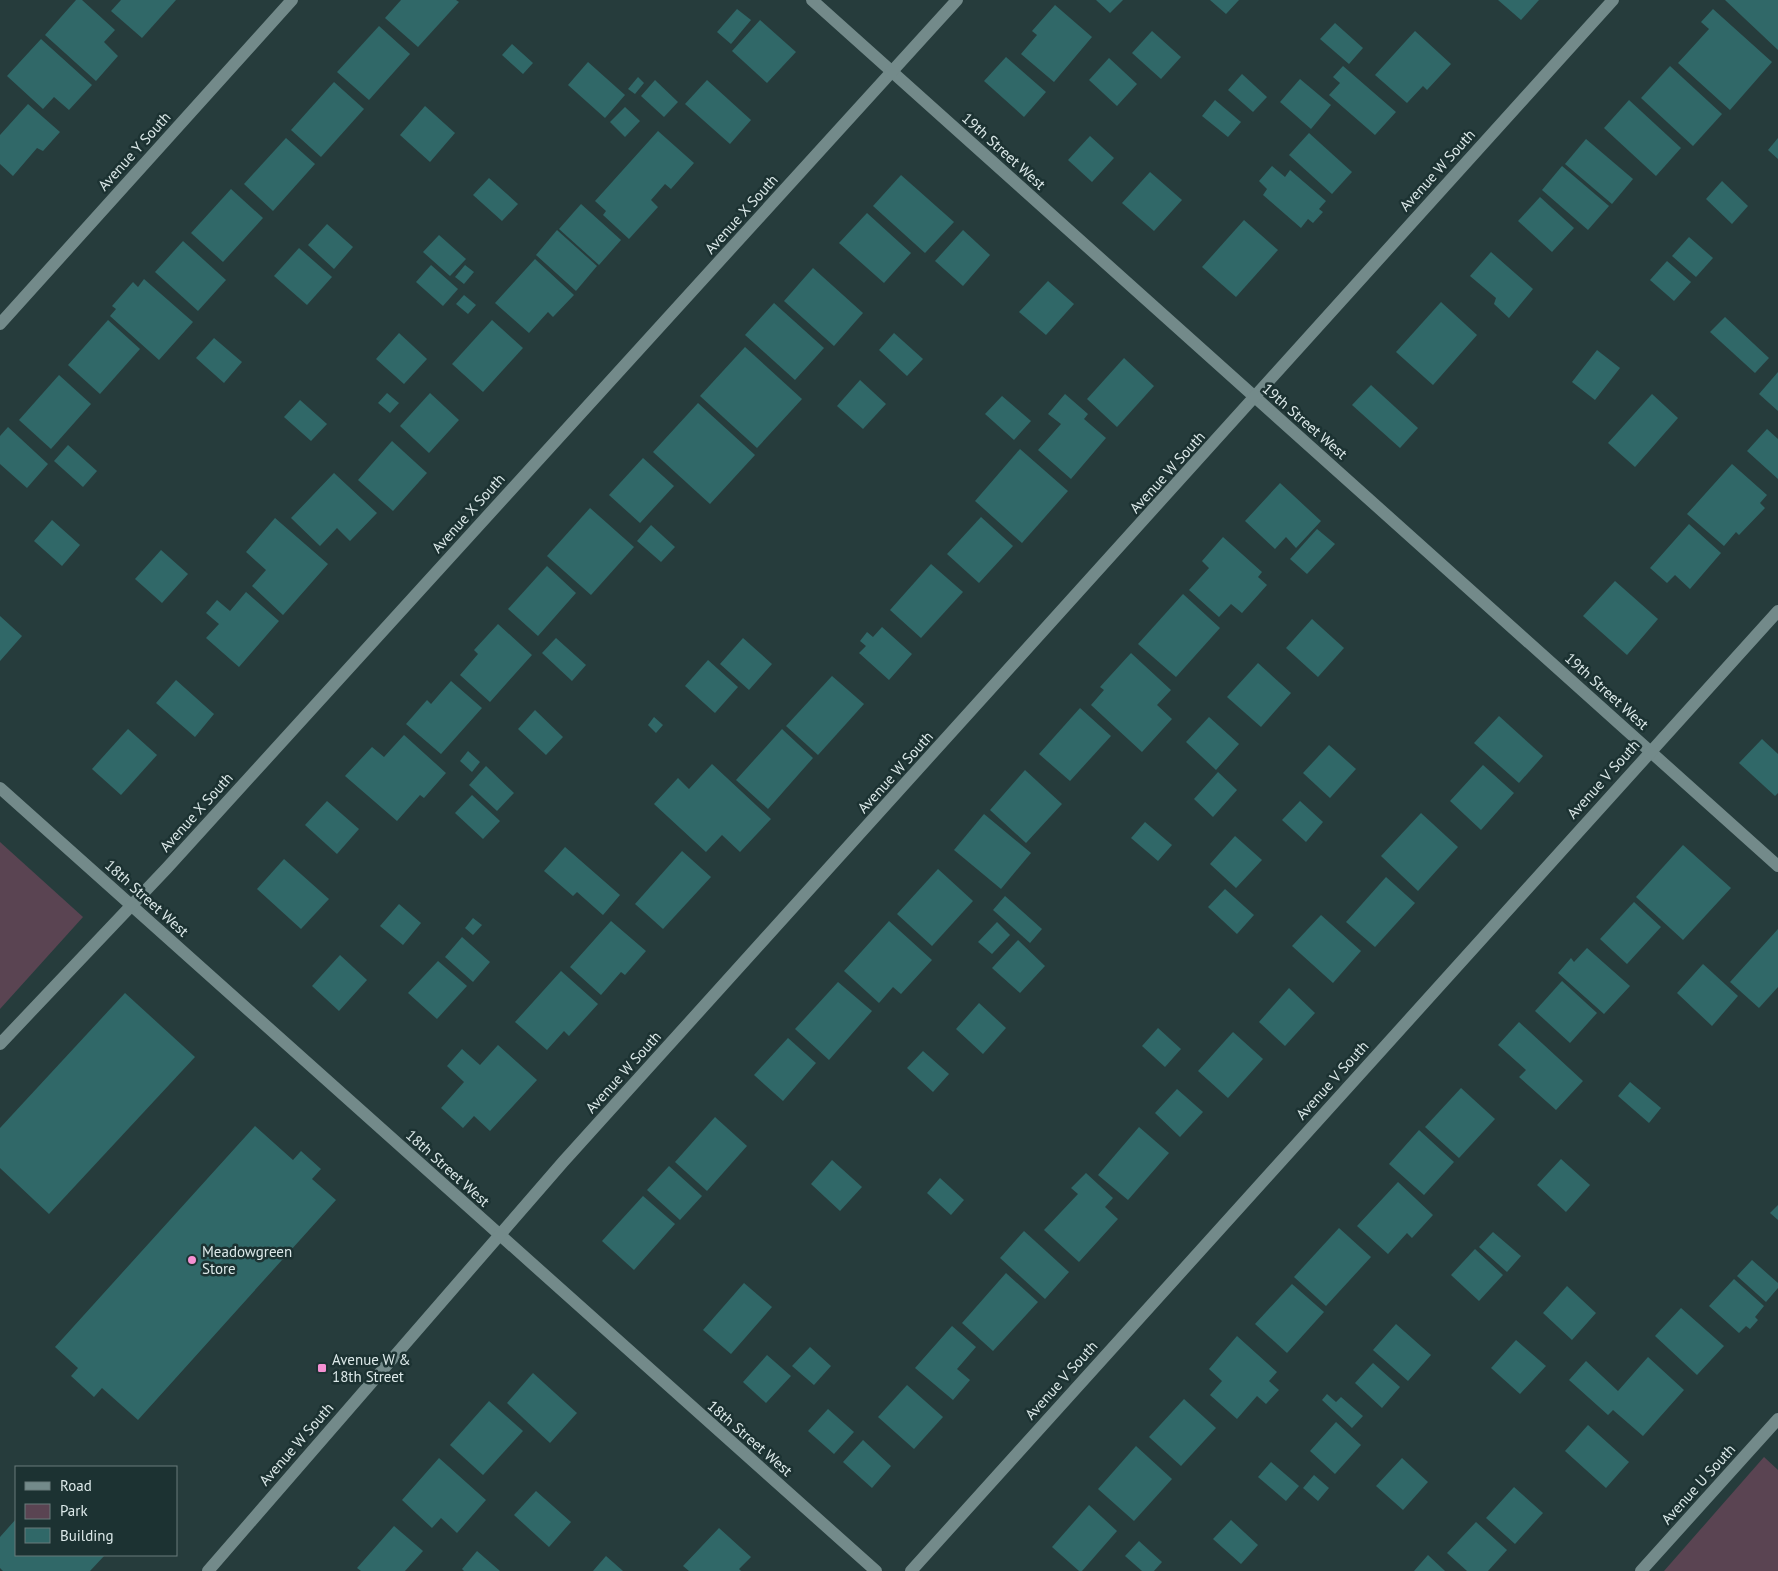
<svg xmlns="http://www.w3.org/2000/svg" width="1778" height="1571" font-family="'PT Sans',sans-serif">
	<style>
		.green { fill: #5a4452 }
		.building { fill: #306868 }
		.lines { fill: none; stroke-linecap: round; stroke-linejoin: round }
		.minor { stroke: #738a8a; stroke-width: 12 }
		.poi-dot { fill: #f591d3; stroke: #1c3232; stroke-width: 2 }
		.labels { text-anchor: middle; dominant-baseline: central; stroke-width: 5; stroke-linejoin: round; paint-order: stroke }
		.street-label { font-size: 15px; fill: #dce9e9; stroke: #1c3232 }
		.poi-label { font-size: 15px; fill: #dce9e9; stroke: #1c3232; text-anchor: start }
	</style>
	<rect width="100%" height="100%" fill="#263c3c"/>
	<g class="green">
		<path d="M0,842L83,917L0,1009Z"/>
		<path d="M1764,1457L1778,1470V1571H1664Z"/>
	</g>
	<g class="building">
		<path d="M76,0H82L115,30L104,42L118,56L96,81L45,35Z"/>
		<path d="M121,0H176L142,38L111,11Z"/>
		<path d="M401,0H456L459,2L418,47L385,18Z"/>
		<path d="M1096,0H1123L1110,13Z"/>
		<path d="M1210,0H1239L1226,14Z"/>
		<path d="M1498,0H1539L1521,20Z"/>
		<path d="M1725,0H1778V50Z"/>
		<path d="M1055,5L1092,37L1054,82L1021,54L1037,35L1032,31Z"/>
		<path d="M737,9L751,20L731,44L717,32Z"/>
		<path d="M1713,9L1772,62L1730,110L1678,63L1709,29L1701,22Z"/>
		<path d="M760,20L796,52L767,83L732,51Z"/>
		<path d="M1335,23L1363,48L1349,64L1320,39Z"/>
		<path d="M379,26L410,54L369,100L337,72Z"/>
		<path d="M1152,31L1181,57L1161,79L1132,53Z"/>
		<path d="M1415,31L1451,64L1427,90L1423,86L1407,103L1375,75Z"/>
		<path d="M41,39L92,85L69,110L54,97L43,109L7,76Z"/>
		<path d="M512,44L533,63L523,74L502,55Z"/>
		<path d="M1006,57L1046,92L1024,117L984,81Z"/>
		<path d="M1109,58L1137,84L1117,106L1089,80Z"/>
		<path d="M588,62L625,95L605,118L568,85Z"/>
		<path d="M1343,66L1396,112L1375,135L1329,95L1340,83L1333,77Z"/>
		<path d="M1670,66L1722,114L1693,146L1641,98Z"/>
		<path d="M1242,74L1267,97L1253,112L1228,90Z"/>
		<path d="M638,77L644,83L635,94L628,89Z"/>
		<path d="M1300,79L1331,105L1311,129L1280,102Z"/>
		<path d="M655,80L678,102L664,117L641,96Z"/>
		<path d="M707,80L751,120L730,144L685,104Z"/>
		<path d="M334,82L364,109L321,157L291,130Z"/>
		<path d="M1215,100L1241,122L1228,137L1202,116Z"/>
		<path d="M1629,100L1681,148L1656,176L1604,128Z"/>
		<path d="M28,104L60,132L43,151L37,148L13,176L0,164V135Z"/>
		<path d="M425,106L455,133L430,162L400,135Z"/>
		<path d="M625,107L640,121L625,137L610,122Z"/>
		<path d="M658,131L694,163L671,189L665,184L651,200L658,207L629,239L603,215L606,211L595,201Z"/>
		<path d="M1309,133L1352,172L1332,194L1289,155Z"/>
		<path d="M1090,136L1114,158L1092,182L1068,160Z"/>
		<path d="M286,138L315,164L273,211L244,184Z"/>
		<path d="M1778,138V159L1768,150Z"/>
		<path d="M1586,139L1633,179L1612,204L1565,164Z"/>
		<path d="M1272,166L1285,177L1290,170L1326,201L1319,209L1323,212L1313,223L1308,219L1301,228L1263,195L1267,189L1259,181Z"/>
		<path d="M1562,166L1609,206L1588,230L1542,190Z"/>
		<path d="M1150,172L1182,200L1154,231L1122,203Z"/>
		<path d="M901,175L954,222L925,253L873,206Z"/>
		<path d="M489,178L518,204L502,221L473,195Z"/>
		<path d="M1722,181L1748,206L1732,224L1706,199Z"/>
		<path d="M231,189L263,218L223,262L191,233Z"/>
		<path d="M1540,197L1574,228L1552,252L1518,221Z"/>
		<path d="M581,204L621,240L599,265L559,229Z"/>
		<path d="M867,213L911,253L884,283L839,243Z"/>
		<path d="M1244,220L1278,250L1236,297L1202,267Z"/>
		<path d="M327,224L353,247L334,269L308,245Z"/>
		<path d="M557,230L597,266L576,291L536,255Z"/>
		<path d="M963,230L990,255L963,286L935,261Z"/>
		<path d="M439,235L466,259L450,276L423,252Z"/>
		<path d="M1689,237L1713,258L1696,277L1672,256Z"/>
		<path d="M183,241L226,280L198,311L155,272Z"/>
		<path d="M299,248L332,277L307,305L274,276Z"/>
		<path d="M1491,252L1533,289L1509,318L1494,304L1496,298L1470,276Z"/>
		<path d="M535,259L574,295L553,317L548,312L529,333L495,303Z"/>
		<path d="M1667,261L1691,282L1674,301L1650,280Z"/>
		<path d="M431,265L458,289L443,306L416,282Z"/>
		<path d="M465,265L474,272L464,284L455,277Z"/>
		<path d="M813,268L863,313L834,346L784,301Z"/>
		<path d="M144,279L193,322L159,360L110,316L116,309L112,306L133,282L138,287Z"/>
		<path d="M1048,281L1074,304L1046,335L1019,312Z"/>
		<path d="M464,295L476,305L468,314L456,304Z"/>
		<path d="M1441,302L1477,335L1433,385L1396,352Z"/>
		<path d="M774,303L824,348L795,380L745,335Z"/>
		<path d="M1725,317L1769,358L1755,373L1710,332Z"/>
		<path d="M108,320L140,349L100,394L68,365Z"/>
		<path d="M492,320L523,348L483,392L452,364Z"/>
		<path d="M399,333L427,359L404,384L376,359Z"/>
		<path d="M894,333L923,359L907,376L879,350Z"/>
		<path d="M214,338L242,362L224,383L196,358Z"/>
		<path d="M745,347L802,399L757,448L700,396Z"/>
		<path d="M1597,350L1620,368L1595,400L1572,382Z"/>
		<path d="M1124,358L1154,386L1117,427L1087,399Z"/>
		<path d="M1778,372V411L1759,394Z"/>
		<path d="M59,375L91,404L51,449L19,420Z"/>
		<path d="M860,380L886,404L863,429L837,406Z"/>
		<path d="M1371,385L1418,428L1400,448L1352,405Z"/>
		<path d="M387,393L399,403L390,413L378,403Z"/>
		<path d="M430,393L459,420L429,453L400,426Z"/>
		<path d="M1065,394L1088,414L1084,419L1106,438L1071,479L1038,450L1061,424L1048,414Z"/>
		<path d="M1652,394L1678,418L1635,467L1608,443Z"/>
		<path d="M1002,396L1031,421L1014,440L985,414Z"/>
		<path d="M300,400L327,424L311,441L284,417Z"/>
		<path d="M698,403L755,455L710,504L653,452Z"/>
		<path d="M8,427L48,464L27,488L0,464V436Z"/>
		<path d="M1767,429L1778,439V479L1747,451Z"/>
		<path d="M392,441L427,473L393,511L358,480Z"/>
		<path d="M68,445L97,471L83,487L54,461Z"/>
		<path d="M1020,449L1068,491L1022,543L975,501Z"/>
		<path d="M643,458L674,486L640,523L609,495Z"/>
		<path d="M1732,464L1767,495L1760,503L1765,508L1739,535L1736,532L1724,546L1687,514Z"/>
		<path d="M334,473L377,513L350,541L337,528L320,546L291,518Z"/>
		<path d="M1280,483L1321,521L1296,548L1286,537L1275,549L1245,521Z"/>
		<path d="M590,508L634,547L591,595L547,556Z"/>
		<path d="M981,517L1013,546L979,583L947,554Z"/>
		<path d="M275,518L328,564L283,615L252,586L266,570L246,552Z"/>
		<path d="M52,520L80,545L62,566L34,541Z"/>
		<path d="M1689,524L1721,553L1690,589L1675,575L1667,583L1650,568Z"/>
		<path d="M651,525L675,547L661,562L637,541Z"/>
		<path d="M1317,529L1335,544L1307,574L1290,559Z"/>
		<path d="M1223,537L1262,572L1258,577L1267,585L1242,613L1231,604L1219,617L1189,590L1209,568L1202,561Z"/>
		<path d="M161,550L188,574L162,603L135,579Z"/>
		<path d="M931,564L963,592L921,638L890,610Z"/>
		<path d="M547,566L576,593L538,636L508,609Z"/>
		<path d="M1615,581L1658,619L1627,655L1583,616Z"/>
		<path d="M246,592L279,621L239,667L206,638L219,624L206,613L217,600L230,611Z"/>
		<path d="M1183,594L1220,628L1176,677L1138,644Z"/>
		<path d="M0,616L22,636L0,661Z"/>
		<path d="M1312,619L1344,648L1318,677L1286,648Z"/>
		<path d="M498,624L532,655L490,702L460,675L478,654L474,650Z"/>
		<path d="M882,627L912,654L889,680L859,653L866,646L860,641L867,632L873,637Z"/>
		<path d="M556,638L586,665L572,681L542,653Z"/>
		<path d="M743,638L772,664L749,690L720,664Z"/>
		<path d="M1131,653L1171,690L1157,705L1172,719L1142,752L1091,705L1104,690L1100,687Z"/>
		<path d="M708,660L738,687L715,713L685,686Z"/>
		<path d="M1258,663L1291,693L1261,727L1227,697Z"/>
		<path d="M832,676L864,704L818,755L786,726Z"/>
		<path d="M176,680L214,714L195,737L156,703Z"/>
		<path d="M451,681L482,708L441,754L406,724L427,700L431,704Z"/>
		<path d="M1080,708L1111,736L1070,781L1039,754Z"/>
		<path d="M535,710L563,737L546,755L518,729Z"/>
		<path d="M1499,716L1543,756L1519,783L1474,743Z"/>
		<path d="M654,717L663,725L656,733L648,725Z"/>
		<path d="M1209,717L1239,744L1216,770L1186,742Z"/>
		<path d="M128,729L157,755L121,795L92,769Z"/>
		<path d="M782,729L813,758L768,809L736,780Z"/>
		<path d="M404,735L446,773L424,798L420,795L397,821L345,776L372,747L384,757Z"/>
		<path d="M1762,739L1778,754V793L1775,796L1739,763Z"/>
		<path d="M1329,745L1356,769L1330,798L1303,773Z"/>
		<path d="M468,751L480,762L472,772L460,761Z"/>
		<path d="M712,764L771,819L740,852L722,835L706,852L654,804L678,778L689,789Z"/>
		<path d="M1483,765L1514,793L1481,830L1450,801Z"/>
		<path d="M486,766L514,793L497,811L469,785Z"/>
		<path d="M1025,770L1062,804L1026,843L990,810Z"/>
		<path d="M1218,772L1237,790L1213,817L1194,799Z"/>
		<path d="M472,795L500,821L483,839L455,813Z"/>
		<path d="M327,801L359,829L337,854L305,825Z"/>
		<path d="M1300,801L1323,822L1306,842L1282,820Z"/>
		<path d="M1421,813L1458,847L1418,891L1381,856Z"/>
		<path d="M984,814L1031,853L1001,889L954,850Z"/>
		<path d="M1145,822L1172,845L1158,861L1131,838Z"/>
		<path d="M1235,836L1262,860L1236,888L1210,864Z"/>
		<path d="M1683,845L1731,888L1683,940L1636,897Z"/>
		<path d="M565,847L620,895L603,915L577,892L573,896L544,871Z"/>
		<path d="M682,851L711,877L663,929L635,904Z"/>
		<path d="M284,859L329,899L301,929L257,889Z"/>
		<path d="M938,869L973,901L932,946L897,914Z"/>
		<path d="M1386,877L1415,903L1375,947L1346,922Z"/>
		<path d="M1225,889L1254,915L1237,934L1208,907Z"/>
		<path d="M1005,896L1042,929L1030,943L993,910Z"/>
		<path d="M1634,902L1661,927L1627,964L1600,939Z"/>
		<path d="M399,904L421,923L403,945L380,926Z"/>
		<path d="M1321,915L1361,951L1333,983L1292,946Z"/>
		<path d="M473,918L482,925L473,935L465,928Z"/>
		<path d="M611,921L646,951L625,975L621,972L601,995L570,967Z"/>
		<path d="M889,921L932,960L901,994L893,987L879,1003L844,971Z"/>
		<path d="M997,922L1010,935L992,954L978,942Z"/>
		<path d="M1778,929V987L1759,1008L1730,982Z"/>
		<path d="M462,937L490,962L473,982L445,957Z"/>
		<path d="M1018,940L1045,966L1020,993L992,968Z"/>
		<path d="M1587,948L1630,986L1604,1014L1558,973L1571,958L1574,962Z"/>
		<path d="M340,955L367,980L339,1011L312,986Z"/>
		<path d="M438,961L467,986L437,1019L408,993Z"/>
		<path d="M1703,964L1738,996L1712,1026L1677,993Z"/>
		<path d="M561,971L598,1004L569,1036L564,1031L547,1050L515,1022Z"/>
		<path d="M1562,981L1597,1013L1570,1043L1535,1011Z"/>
		<path d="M838,982L872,1011L829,1060L795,1029Z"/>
		<path d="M1289,988L1315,1013L1285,1046L1259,1022Z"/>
		<path d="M125,993L195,1057L49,1214L0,1168V1128Z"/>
		<path d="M979,1003L1006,1028L983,1054L956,1029Z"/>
		<path d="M1519,1022L1583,1081L1556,1110L1519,1077L1526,1070L1498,1045Z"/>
		<path d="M1158,1028L1181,1049L1165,1067L1142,1046Z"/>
		<path d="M1233,1032L1263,1059L1228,1098L1198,1071Z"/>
		<path d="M788,1038L816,1063L783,1101L754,1075Z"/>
		<path d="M498,1045L537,1080L490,1131L474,1116L463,1128L441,1108L464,1082L447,1066L462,1049L480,1065Z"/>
		<path d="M923,1051L949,1074L933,1092L907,1068Z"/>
		<path d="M1630,1082L1661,1108L1649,1123L1618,1096Z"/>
		<path d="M1461,1088L1495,1119L1459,1158L1425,1127Z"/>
		<path d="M1177,1089L1203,1112L1180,1137L1155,1113Z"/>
		<path d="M715,1117L747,1146L707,1191L675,1162Z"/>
		<path d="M255,1126L293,1160L301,1151L321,1169L312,1179L336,1200L138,1420L102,1388L94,1397L71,1376L78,1368L55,1347Z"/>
		<path d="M1139,1127L1169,1153L1128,1200L1098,1175Z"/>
		<path d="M1419,1130L1454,1162L1424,1195L1389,1164Z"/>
		<path d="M1561,1159L1590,1185L1566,1212L1537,1185Z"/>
		<path d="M832,1160L862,1187L840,1211L811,1184Z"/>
		<path d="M669,1166L702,1196L680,1220L647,1190Z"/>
		<path d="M1086,1173L1113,1198L1105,1207L1118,1219L1079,1262L1044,1230L1078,1194L1071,1188Z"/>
		<path d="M940,1178L964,1200L951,1215L927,1193Z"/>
		<path d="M1398,1182L1433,1215L1412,1238L1407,1233L1388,1254L1357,1226Z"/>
		<path d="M643,1196L675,1224L634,1270L602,1241Z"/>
		<path d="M1778,1205V1220L1770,1213Z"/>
		<path d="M1339,1228L1371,1257L1326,1306L1294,1277Z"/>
		<path d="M1024,1231L1069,1272L1045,1299L1000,1258Z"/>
		<path d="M1493,1232L1521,1256L1507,1272L1479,1247Z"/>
		<path d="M1475,1249L1503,1275L1479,1301L1451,1275Z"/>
		<path d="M1752,1260L1778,1283V1288L1766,1302L1737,1276Z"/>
		<path d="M1006,1273L1038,1302L993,1351L962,1323Z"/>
		<path d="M1734,1279L1764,1306L1755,1317L1758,1320L1750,1329L1746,1326L1739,1333L1709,1306Z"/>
		<path d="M744,1283L772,1307L731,1354L703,1330Z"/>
		<path d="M1292,1284L1324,1312L1287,1353L1255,1324Z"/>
		<path d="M1567,1286L1596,1313L1572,1340L1543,1313Z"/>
		<path d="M1681,1308L1724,1346L1697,1375L1655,1336Z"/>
		<path d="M1396,1324L1431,1355L1408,1381L1373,1350Z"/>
		<path d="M952,1326L976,1347L957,1369L970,1380L953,1400L915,1368Z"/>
		<path d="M1237,1336L1277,1372L1269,1381L1279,1390L1266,1404L1257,1396L1237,1419L1210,1395L1222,1381L1209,1369Z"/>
		<path d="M1516,1340L1546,1366L1520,1394L1491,1368Z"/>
		<path d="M810,1347L831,1366L814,1385L792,1366Z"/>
		<path d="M767,1355L791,1376L766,1403L743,1382Z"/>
		<path d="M1648,1357L1684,1390L1643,1436L1613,1410L1608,1415L1569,1380L1586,1361L1618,1391Z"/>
		<path d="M1373,1363L1400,1387L1382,1408L1355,1383Z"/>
		<path d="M533,1373L577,1413L550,1443L507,1403Z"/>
		<path d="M907,1385L943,1417L914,1449L878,1417Z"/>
		<path d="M1327,1394L1336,1402L1341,1397L1363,1416L1352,1428L1322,1400Z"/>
		<path d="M1184,1399L1216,1428L1181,1466L1149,1437Z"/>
		<path d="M489,1401L523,1431L483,1475L450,1445Z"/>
		<path d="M828,1409L854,1432L834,1454L808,1431Z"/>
		<path d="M1336,1422L1361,1445L1335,1474L1310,1451Z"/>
		<path d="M1588,1425L1629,1462L1606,1488L1565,1451Z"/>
		<path d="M863,1440L891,1466L872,1488L843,1462Z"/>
		<path d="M1136,1446L1172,1479L1134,1521L1098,1489Z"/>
		<path d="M439,1458L486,1500L457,1533L441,1518L432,1528L402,1500Z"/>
		<path d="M1402,1458L1428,1482L1403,1510L1376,1486Z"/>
		<path d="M1271,1462L1299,1486L1286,1501L1258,1477Z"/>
		<path d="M1314,1475L1329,1488L1318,1501L1303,1488Z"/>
		<path d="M1514,1487L1543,1513L1515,1544L1486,1518Z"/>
		<path d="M536,1491L571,1522L549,1547L514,1515Z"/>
		<path d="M1089,1505L1117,1531L1082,1571H1079L1052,1547Z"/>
		<path d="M16,1519V1555H105L90,1571H3L0,1568V1537Z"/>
		<path d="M1231,1520L1258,1545L1241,1564L1213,1539Z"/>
		<path d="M1476,1522L1507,1550L1488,1571H1467L1447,1553Z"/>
		<path d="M394,1526L423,1551L405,1571H361L357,1568Z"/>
		<path d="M719,1528L751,1557L739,1569L741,1571H689L683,1566Z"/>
		<path d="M1139,1541L1162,1562L1154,1571H1142L1125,1556Z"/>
		<path d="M477,1551L500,1571H464L462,1569Z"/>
		<path d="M1428,1555L1445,1571H1414Z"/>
		<path d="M606,1556L623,1571H593Z"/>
	</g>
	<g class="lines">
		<g class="minor">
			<path d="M812,0L1778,866"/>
			<path d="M0,324L292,0"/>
			<path d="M0,788L876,1571"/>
			<path d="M0,1044L167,868L957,0"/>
			<path d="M208,1571L563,1162L1613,0"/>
			<path d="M911,1571L1778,611"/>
			<path d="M1641,1571L1778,1419"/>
		</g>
	</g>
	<g class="poi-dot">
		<circle cx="192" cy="1260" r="5"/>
		<rect x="317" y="1363" width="10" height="10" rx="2.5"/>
	</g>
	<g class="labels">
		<g class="street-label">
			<text transform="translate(134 151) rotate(-48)">Avenue Y South</text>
			<text transform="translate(1004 151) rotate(42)">19th Street West</text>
			<text transform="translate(1437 170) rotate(-48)">Avenue W South</text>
			<text transform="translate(741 214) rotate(-48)">Avenue X South</text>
			<text transform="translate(1305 421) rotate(41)">19th Street West</text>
			<text transform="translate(1167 472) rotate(-48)">Avenue W South</text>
			<text transform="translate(468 513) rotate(-48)">Avenue X South</text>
			<text transform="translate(1607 691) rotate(42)">19th Street West</text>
			<text transform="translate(895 772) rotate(-48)">Avenue W South</text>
			<text transform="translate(1603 779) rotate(-48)">Avenue V South</text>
			<text transform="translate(196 812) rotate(-48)">Avenue X South</text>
			<text transform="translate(147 898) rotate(42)">18th Street West</text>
			<text transform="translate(623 1072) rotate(-48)">Avenue W South</text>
			<text transform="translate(1332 1080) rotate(-48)">Avenue V South</text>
			<text transform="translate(448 1168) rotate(42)">18th Street West</text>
			<text transform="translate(1061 1380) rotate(-48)">Avenue V South</text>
			<text transform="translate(750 1438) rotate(41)">18th Street West</text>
			<text transform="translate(296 1444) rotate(-49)">Avenue W South</text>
			<text transform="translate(1698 1484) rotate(-48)">Avenue U South</text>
		</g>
		<g class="poi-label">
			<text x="202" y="1251">Meadowgreen<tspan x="202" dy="17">Store</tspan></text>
			<text x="332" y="1359">Avenue W &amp;<tspan x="332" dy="17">18th Street</tspan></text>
		</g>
	</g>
	<rect x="15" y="1466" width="162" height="90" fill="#1c3232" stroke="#697b7b"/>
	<rect x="25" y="1482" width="25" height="8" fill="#738a8a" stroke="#697b7b"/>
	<text x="60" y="1491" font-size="15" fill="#dce9e9">Road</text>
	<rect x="25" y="1504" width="25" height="15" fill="#5a4452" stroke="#697b7b"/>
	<text x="60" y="1516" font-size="15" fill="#dce9e9">Park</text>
	<rect x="25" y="1528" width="25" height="15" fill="#306868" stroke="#697b7b"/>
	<text x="60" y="1541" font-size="15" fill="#dce9e9">Building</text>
</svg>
